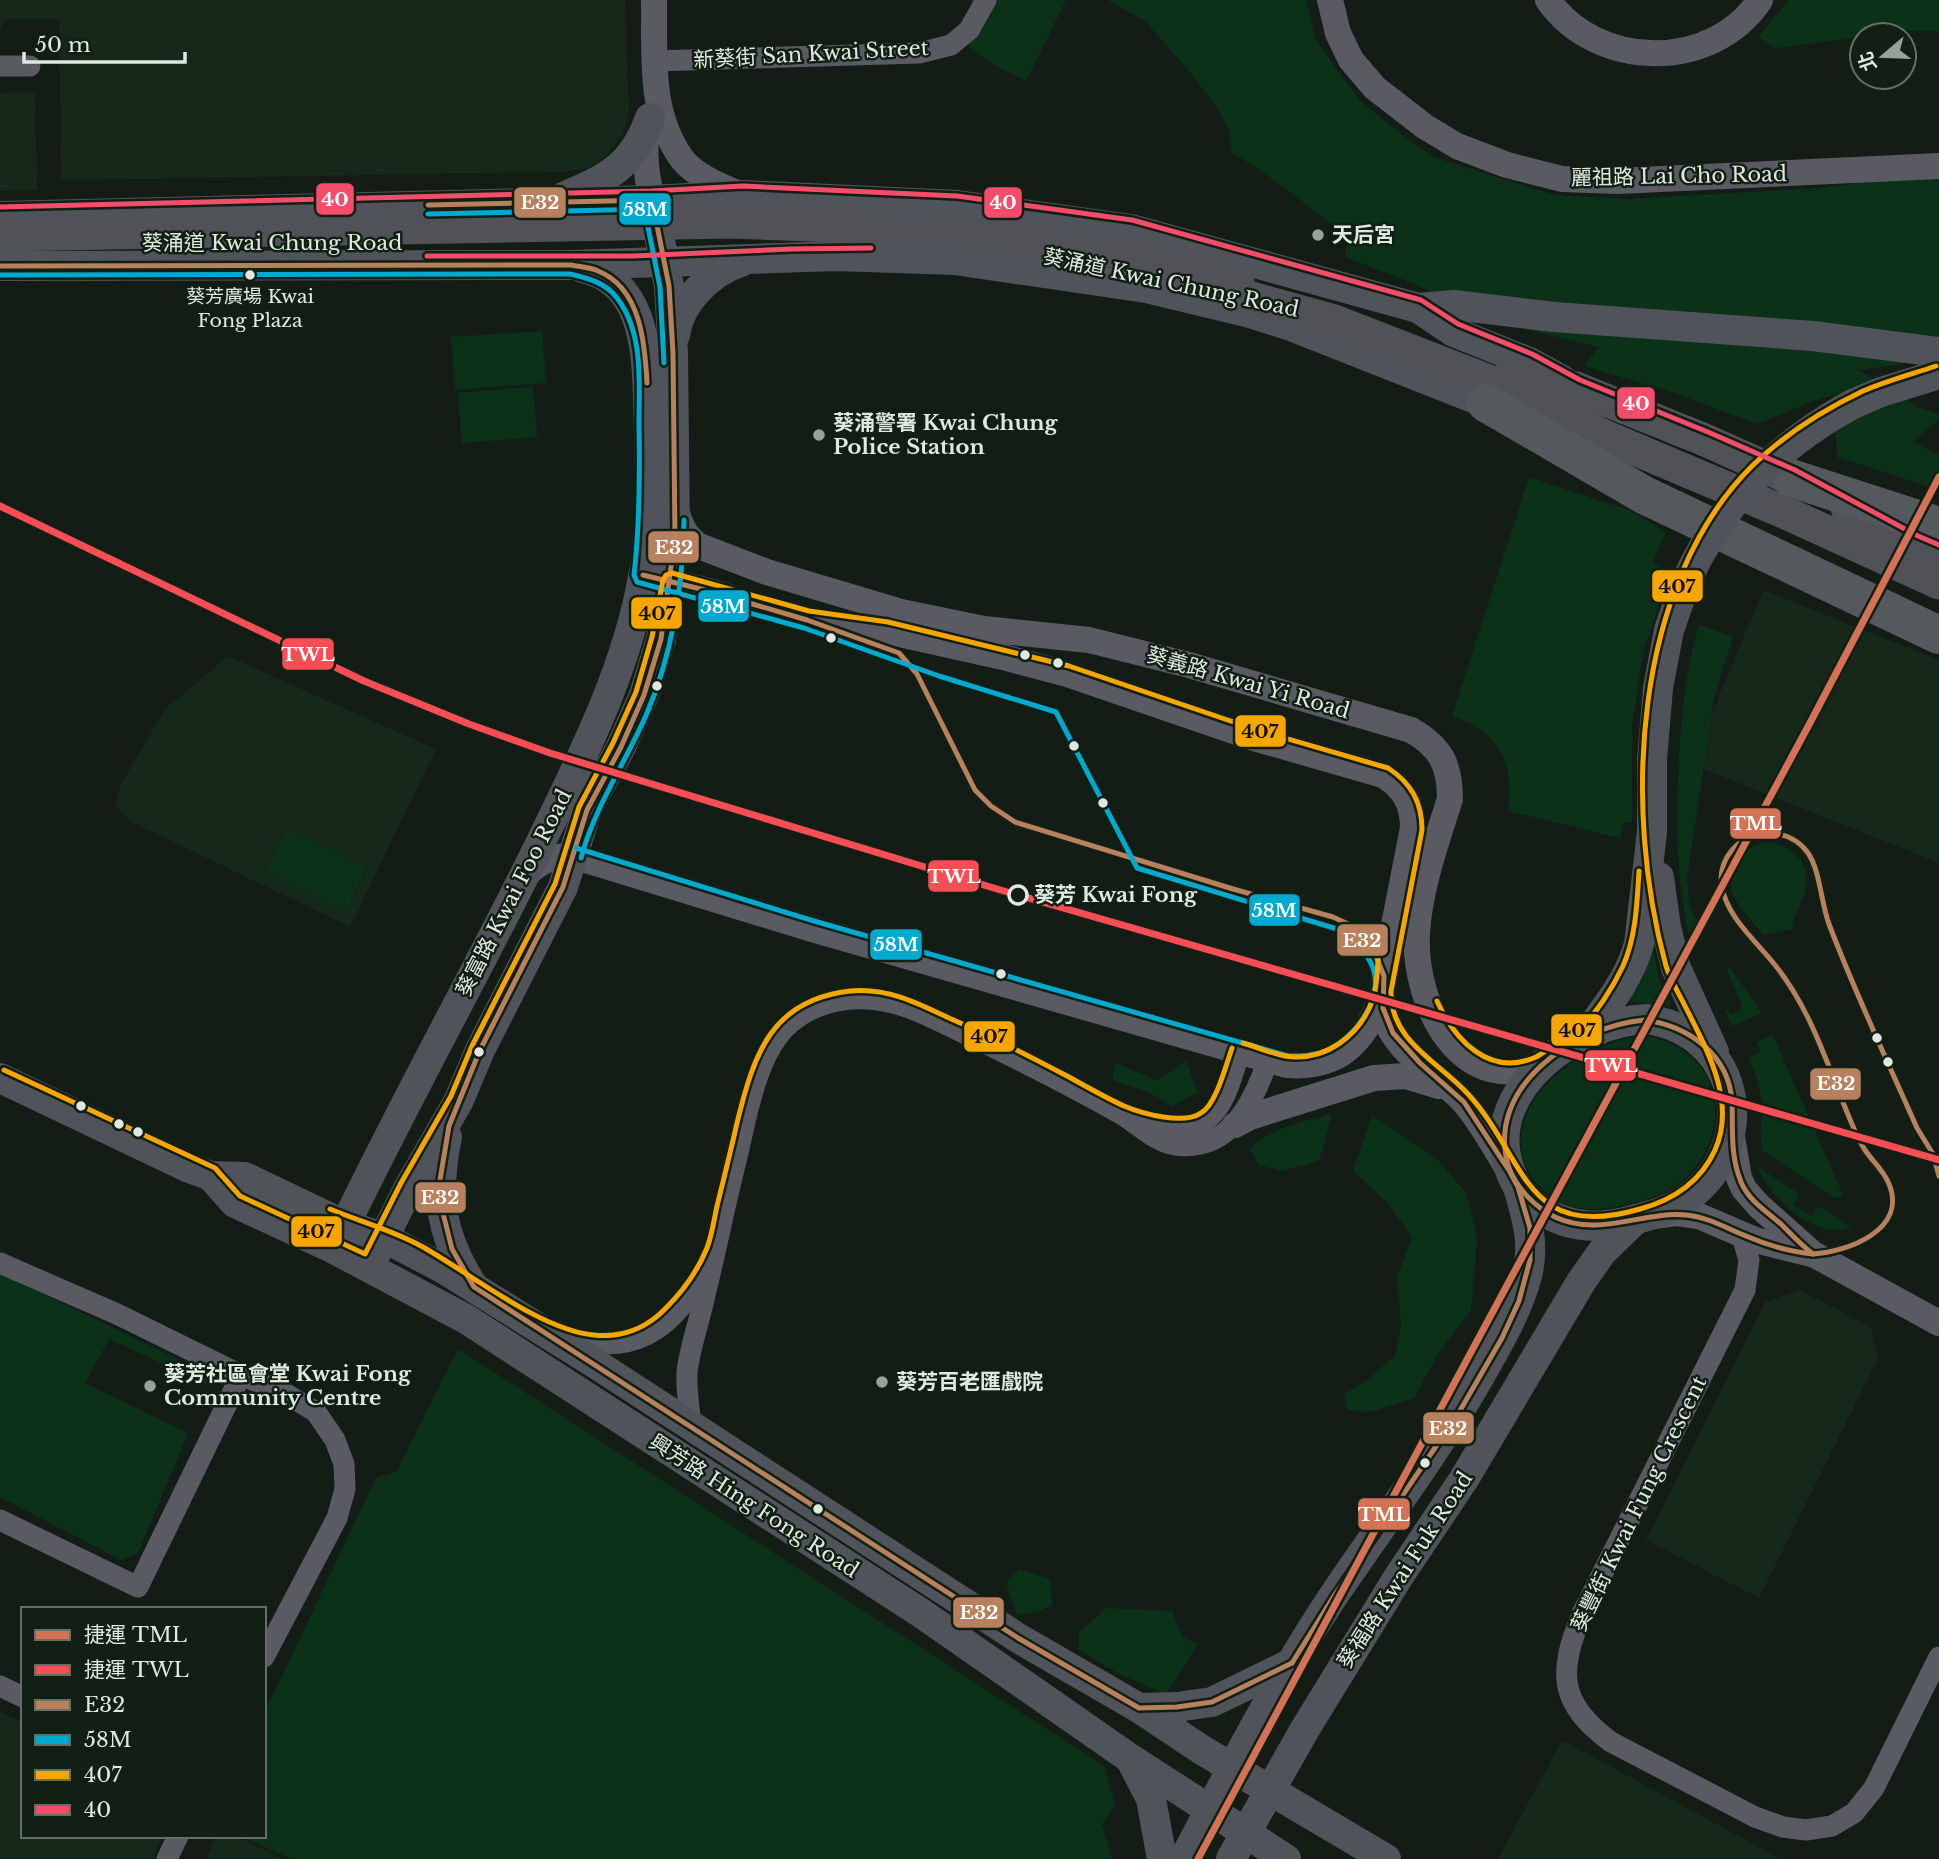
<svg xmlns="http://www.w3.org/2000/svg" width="1939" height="1859" font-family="'Libre Baskerville','Noto Sans TC',serif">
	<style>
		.built { fill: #152819 }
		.green { fill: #0b3219 }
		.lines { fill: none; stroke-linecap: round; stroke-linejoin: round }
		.minor { stroke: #5a5a63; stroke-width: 21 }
		.tertiary { stroke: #5a5a63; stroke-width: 26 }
		.secondary { stroke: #51535a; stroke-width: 30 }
		.primary { stroke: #505257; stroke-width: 33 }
		.motorway { stroke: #55585d; stroke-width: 38 }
		.secondary-bridge { stroke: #51535a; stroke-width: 30 }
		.primary-bridge { stroke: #505257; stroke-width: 33 }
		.bus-1-casing { stroke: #111f14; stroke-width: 10 }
		.bus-2-casing { stroke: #111f14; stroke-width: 10 }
		.bus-3-casing { stroke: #111f14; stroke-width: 10 }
		.bus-4-casing { stroke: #111f14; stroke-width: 10 }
		.bus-1 { stroke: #b6815c; stroke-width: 5 }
		.bus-2 { stroke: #00a9ce; stroke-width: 5 }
		.bus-3 { stroke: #f7a600; stroke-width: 5 }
		.bus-4 { stroke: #f44d6c; stroke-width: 5 }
		.metro-1-casing { stroke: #111f14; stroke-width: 12 }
		.metro-2-casing { stroke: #111f14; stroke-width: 12 }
		.metro-1 { stroke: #d37254; stroke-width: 7 }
		.metro-2 { stroke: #f64e54; stroke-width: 7 }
		.poi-dot { fill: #98a19a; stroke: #111f14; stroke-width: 2.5 }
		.bus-dot { fill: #dfe9e1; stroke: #111f14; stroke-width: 2.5 }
		.stop-dot { fill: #111f14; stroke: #dfe9e1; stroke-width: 3.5 }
		.labels { text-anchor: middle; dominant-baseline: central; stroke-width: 5; stroke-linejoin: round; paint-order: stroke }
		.bus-label { font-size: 19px; fill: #dfe9e1; stroke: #111f14 }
		.street-label { font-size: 21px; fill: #dfe9e1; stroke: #111f14 }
		.poi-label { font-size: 21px; font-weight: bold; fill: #dfe9e1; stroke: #111f14; text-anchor: start }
		.stop-label { font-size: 21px; font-weight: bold; fill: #dfe9e1; stroke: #111f14; text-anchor: start }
		.line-badge { stroke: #111f14; stroke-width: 2.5 }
		.badge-label { font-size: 19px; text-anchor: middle; font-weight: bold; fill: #fff }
		.pale-badge-label { font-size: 19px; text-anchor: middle; font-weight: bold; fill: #111 }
	</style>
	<rect width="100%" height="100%" fill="#141c16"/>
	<g class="built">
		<path d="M0,0H625L629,114L623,134L607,155L590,167L565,172L61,180L59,19H6L0,29Z"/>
		<path d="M35,92L37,190L0,191V93Z"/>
		<path d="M1763,590L1939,660V863L1691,764Z"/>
		<path d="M228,656L436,749L350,927L130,821L115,806L122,782L166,708Z"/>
		<path d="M1800,1290L1871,1327L1878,1359L1759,1598L1646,1540L1765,1302Z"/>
		<path d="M0,1712L23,1722V1836H162L152,1859H0Z"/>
		<path d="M1562,1740L1781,1859H1498Z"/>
		<path d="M216,1836H236L282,1859H206Z"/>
	</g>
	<g class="green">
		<path d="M971,0H1066L1026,81L996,66L969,47Z"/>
		<path d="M1108,0H1306L1316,40L1360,101L1406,138L1433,157L1554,195L1629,199L1819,188L1939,173V350L1902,364L1859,370L1919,408L1939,414V419L1913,442L1939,455V490L1837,457L1833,395L1808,403L1758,424L1674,393L1584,366L1599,347L1495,322L1415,284L1345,257L1348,236L1262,171L1231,152L1229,130L1216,106L1188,70L1145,21Z"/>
		<path d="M1789,0H1939V32L1921,30L1862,35V37L1776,48L1758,37Z"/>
		<path d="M542,331L546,383L455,390L451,337Z"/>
		<path d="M533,387L537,437L462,443L458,393Z"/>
		<path d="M1529,477L1629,510L1666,532L1653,562L1670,574L1643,652L1632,725V822H1624L1620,838L1508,811C1514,761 1500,733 1452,716Z"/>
		<path d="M1699,625L1733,637L1714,698L1687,878L1690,907L1702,933L1691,942C1677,887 1676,836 1678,780C1680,727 1684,676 1699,625Z"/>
		<path d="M287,828L367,867L346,911L266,872Z"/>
		<path d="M1766,842C1791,844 1814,864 1805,892C1801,905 1794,915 1792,929L1763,935C1754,922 1739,909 1733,895C1723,869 1742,847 1766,842Z"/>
		<path d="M1653,941L1658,978L1671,1003L1669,1006L1628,1001L1643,979Z"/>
		<path d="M1729,966L1762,1013L1732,1026L1724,1009L1732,1014L1741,1010L1742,1006L1726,967Z"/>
		<path d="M1773,1035L1843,1195L1835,1198L1763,1151C1759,1138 1761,1131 1762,1118C1763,1096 1757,1077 1749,1057L1761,1052L1756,1042Z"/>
		<path d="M1646,1036C1719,1048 1737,1127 1686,1177C1670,1193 1651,1198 1629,1204C1602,1211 1572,1213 1548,1194C1537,1185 1528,1174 1524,1160C1504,1096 1590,1038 1646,1036Z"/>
		<path d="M1186,1061L1198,1092L1172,1106L1148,1092L1113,1080L1115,1062L1157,1081Z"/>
		<path d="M1332,1114L1319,1161L1282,1171L1259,1165L1250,1149C1271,1127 1303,1122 1332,1114Z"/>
		<path d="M1372,1115L1438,1160L1467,1194L1477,1238L1471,1310L1439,1352L1414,1398L1370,1412L1348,1410L1344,1394L1367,1380L1395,1356L1401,1325L1397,1277L1412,1237L1388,1203L1353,1171Z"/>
		<path d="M1758,1167L1799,1194L1793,1205L1812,1216L1819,1206L1851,1227C1817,1242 1769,1197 1758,1167Z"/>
		<path d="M0,1273L203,1371L208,1385L109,1339L85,1383L188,1433L138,1553L121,1560L0,1497Z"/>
		<path d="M458,1349L1104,1766L1115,1805L1102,1824L1112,1859H292L241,1836H264V1714L376,1478L397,1471Z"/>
		<path d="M1019,1569L1050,1579L1052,1605L1039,1611L1017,1615L1006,1583Z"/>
		<path d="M1106,1608L1172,1611L1182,1637L1198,1644L1166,1694L1117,1673L1078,1649L1079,1633Z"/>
	</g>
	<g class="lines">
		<g class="minor">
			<path d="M655,61L919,53L951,45L969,30L986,0"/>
			<path d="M0,66H30"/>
			<path d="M1139,1119C1151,1122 1164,1127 1176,1128C1221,1131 1229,1084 1240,1051"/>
			<path d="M1741,1233L1749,1260L1745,1290L1582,1614C1558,1672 1558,1703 1611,1742L1755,1817L1783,1827L1806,1830L1832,1826L1854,1813L1874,1788L1939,1657"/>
			<path d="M0,1263L117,1314L241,1375L288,1395L316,1412L335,1440L344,1464L345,1489L337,1518L264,1657"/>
			<path d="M564,1337C632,1358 671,1331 704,1273"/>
			<path d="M691,1425C689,1407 686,1389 687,1372C690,1346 700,1320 705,1295C716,1250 725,1205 736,1161C746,1120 755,1059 785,1028C809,1004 845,995 878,1000C909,1004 938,1021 966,1034C1018,1059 1071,1086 1121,1114C1138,1124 1156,1143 1176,1145C1230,1152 1253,1103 1268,1060"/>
			<path d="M0,1520L138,1587L241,1375"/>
			<path d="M0,1686L23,1697"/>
			<path d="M167,1859L178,1836"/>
		</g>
		<g class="tertiary">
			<path d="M654,0C655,54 648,112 682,159C694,175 724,188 743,195"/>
			<path d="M1330,0L1338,33L1351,60L1375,88L1424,126L1457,146L1507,165L1562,179L1618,181L1939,166"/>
			<path d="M1548,0C1597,70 1712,72 1760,0"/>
			<path d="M648,125C643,152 646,174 652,200"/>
			<path d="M675,507C680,524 684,535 699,546L767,572L901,612L984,629L1089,640L1189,665L1411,730C1441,747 1450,765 1450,799C1437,840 1419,890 1417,934C1413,1005 1463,1104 1547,1061"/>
			<path d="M650,577L705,590L807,620L886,631L1003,657L1067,674L1254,738L1383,775C1404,788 1413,803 1413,828L1384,976C1383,987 1381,998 1383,1009C1390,1051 1438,1073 1464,1102C1482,1123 1495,1148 1509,1171"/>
			<path d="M524,876C540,862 551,855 573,856L812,929L1287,1065C1339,1069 1362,1043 1382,999"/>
			<path d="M1235,1125L1250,1117L1374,1078L1406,1076L1439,1086"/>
			<path d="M1731,1131L1739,1178L1744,1189L1759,1206L1813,1254L1939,1323"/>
			<path d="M1653,1216L1677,1213L1699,1216L1755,1240L1811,1254"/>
		</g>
		<g class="secondary">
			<path d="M563,197C608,178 633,166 650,118"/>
			<path d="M0,216L652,200L743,195L957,205L1131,229L1418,308L1454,332L1529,362L1562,380"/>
			<path d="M0,266L571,265L836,256L955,260L1146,288L1250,313L1291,326L1486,403L1506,408"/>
			<path d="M1418,308L1454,305L1554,317L1813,336L1939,352"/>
			<path d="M675,335C679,302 710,272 741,262"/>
			<path d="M1853,404L1881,392L1939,374"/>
			<path d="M1659,877L1666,927L1676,968L1714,1052"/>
			<path d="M1647,1019C1744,1034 1761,1150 1683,1201C1667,1211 1651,1215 1633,1220C1598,1230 1563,1228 1533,1204C1521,1194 1512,1179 1508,1164C1485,1087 1579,1021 1647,1019Z"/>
			<path d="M1585,1036C1607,1006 1629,980 1639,944L1652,832V759L1658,688L1669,630L1686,581"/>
			<path d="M0,1078L189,1168L211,1176L245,1177L345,1225L383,1237L444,1269L596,1364L1018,1638L1139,1708L1202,1750L1386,1859"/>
			<path d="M447,1137C435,1193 440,1234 471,1283"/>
			<path d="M211,1176L235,1203L334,1249L466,1319L921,1613L1128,1757L1286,1859"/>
			<path d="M337,1242C400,1109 473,980 538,848C580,761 626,673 643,577C654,517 649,455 648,394C646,344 642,280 582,268"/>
			<path d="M375,1255L409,1187L459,1100L480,1050L563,887L587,810L621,747L644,695L661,639L675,538L673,353L669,286L652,200"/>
			<path d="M1139,1708L1177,1707L1212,1702L1292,1663"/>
			<path d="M1131,1760L1151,1799L1162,1859"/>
			<path d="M1184,1859C1232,1768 1279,1677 1336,1592C1385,1520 1437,1451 1480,1376C1498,1344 1517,1312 1527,1276C1535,1244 1527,1218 1518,1187"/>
			<path d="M1231,1859L1305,1729L1399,1576L1464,1479L1581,1282L1602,1252L1636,1219"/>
		</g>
		<g class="primary">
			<path d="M1234,293L1334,321L1522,394L1604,436L1786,513L1939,583"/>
			<path d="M1511,373L1527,378L1576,388L1705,440L1794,480"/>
			<path d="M1847,508L1914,544L1939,554"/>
		</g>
		<g class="motorway">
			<path d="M1486,403L1644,495L1939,635"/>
			<path d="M1791,478L1939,526"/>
		</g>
		<path class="secondary-bridge" d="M1686,581C1724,501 1775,446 1853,404"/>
		<path class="primary-bridge" d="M0,235L729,222L947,230L1124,253L1238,281"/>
		<defs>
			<g id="bus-1">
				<path d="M652,200L669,286L673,353L675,538L661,639L644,695L621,747L587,810L563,887L480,1050L449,1126L439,1186L441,1205L452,1249L474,1287L1018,1638L1139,1708L1177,1707L1212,1702L1292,1663"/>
				<path d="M428,205L652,200"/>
				<path d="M0,266L571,265C580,267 590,267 598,271C641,288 645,344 647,383"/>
				<path d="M643,575L705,590L807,620L899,653L917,674L975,790L991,806L1015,822L1233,889L1333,917L1348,924L1375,954L1384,976L1383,1008L1393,1033L1420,1063L1464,1102L1510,1172L1518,1187L1530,1228V1260L1519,1301L1502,1338L1458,1414L1334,1596L1292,1663"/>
				<path d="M1645,1020C1688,1026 1729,1054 1732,1102C1733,1129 1730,1155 1741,1182C1749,1201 1766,1211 1781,1224C1791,1234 1801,1245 1813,1254C1790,1252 1767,1245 1746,1236C1726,1228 1708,1217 1686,1215C1641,1211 1600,1238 1555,1217C1535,1207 1517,1189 1509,1168C1483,1087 1575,1026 1645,1020Z"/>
				<path d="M1813,1254C1847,1252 1908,1230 1889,1184C1884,1171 1873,1162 1865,1150C1861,1144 1858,1137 1855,1131C1830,1075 1814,1013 1775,965C1756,941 1727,917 1722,887C1719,873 1724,858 1734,848C1754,826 1791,829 1808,853C1820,870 1821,903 1829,924C1855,993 1887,1060 1917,1128L1933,1154L1939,1176"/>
			</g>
			<g id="bus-2">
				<path d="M643,202L660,287L664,363"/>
				<path d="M428,214L652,209"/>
				<path d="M0,275L570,274C588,278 606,283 617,298C644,333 639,382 639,423C640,474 640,524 634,575L637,582L804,628L939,676L1056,712L1137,868L1337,929C1352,939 1367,951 1373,968C1384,1000 1354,1039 1326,1051C1314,1056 1301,1056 1288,1056L814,921L576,848"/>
				<path d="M581,858C595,806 626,762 647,713C673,652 683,586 684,520"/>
			</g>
			<g id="bus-3">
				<path d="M1437,1001C1454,1039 1489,1078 1536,1057C1544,1053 1550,1047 1558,1042C1563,1037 1570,1035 1576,1031C1595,1017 1613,987 1623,966C1636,937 1637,903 1639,871"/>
				<path d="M1243,1043C1257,1047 1270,1053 1285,1056C1325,1062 1360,1036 1373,999C1378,983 1377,966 1379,950"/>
				<path d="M4,1070L215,1168L240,1196L365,1254L401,1183L451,1096L472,1046L555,884L579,807L613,743L636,692L652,637L663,580L666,575L672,573L809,611L888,622L1069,666L1257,730L1388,768C1411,783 1422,802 1422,830L1391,991C1390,1041 1438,1061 1468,1094C1527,1158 1523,1243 1640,1209C1673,1200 1700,1183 1715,1150C1737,1101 1706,1048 1684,1004C1678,992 1670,979 1666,966C1623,810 1632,586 1752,466C1784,435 1823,410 1863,391C1886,381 1912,374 1936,366"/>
				<path d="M330,1209C361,1222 392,1230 421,1246C470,1273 540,1330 594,1335C622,1338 647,1328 666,1308C683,1291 698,1270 707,1248C712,1235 714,1220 717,1206C724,1178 731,1150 737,1123C754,1054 771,1000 850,991C886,987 918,1003 949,1018C988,1035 1027,1055 1065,1075C1084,1085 1104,1097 1124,1106C1143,1114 1184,1125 1201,1113C1216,1105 1226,1065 1232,1048"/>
			</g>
			<g id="bus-4">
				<path d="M0,207L652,191L743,186L957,196L1132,220L1421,300L1458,324L1532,354L1580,380L1708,432L1795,470L1918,536L1939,545"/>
				<path d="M427,256H633L792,249L871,248"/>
			</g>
		</defs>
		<use href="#bus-1" class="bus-1-casing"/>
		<use href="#bus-2" class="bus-2-casing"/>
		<use href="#bus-3" class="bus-3-casing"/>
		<use href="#bus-4" class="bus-4-casing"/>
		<use href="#bus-1" class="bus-1"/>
		<use href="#bus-2" class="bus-2"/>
		<use href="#bus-3" class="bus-3"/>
		<use href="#bus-4" class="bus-4"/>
		<defs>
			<path id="metro-1" d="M1198,1859L1811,721L1939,477"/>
			<path id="metro-2" d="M0,506L364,681L469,724L550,753L997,889L1939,1160"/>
		</defs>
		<use href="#metro-1" class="metro-1-casing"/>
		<use href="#metro-2" class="metro-2-casing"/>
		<use href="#metro-1" class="metro-1"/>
		<use href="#metro-2" class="metro-2"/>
	</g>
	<g class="poi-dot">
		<circle cx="1318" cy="235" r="7"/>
		<circle cx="819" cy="435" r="7"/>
		<circle cx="882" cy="1382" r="7"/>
		<circle cx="150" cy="1386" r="7"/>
	</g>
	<g class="bus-dot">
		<circle cx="250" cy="275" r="6"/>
		<circle cx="831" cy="638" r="6"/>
		<circle cx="1025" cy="655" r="6"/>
		<circle cx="1058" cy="663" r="6"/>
		<circle cx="657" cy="686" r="6"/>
		<circle cx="1074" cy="746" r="6"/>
		<circle cx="1103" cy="803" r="6"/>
		<circle cx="1001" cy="974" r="6"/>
		<circle cx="1877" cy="1038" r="6"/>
		<circle cx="479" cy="1052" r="6"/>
		<circle cx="1888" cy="1062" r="6"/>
		<circle cx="81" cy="1106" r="6"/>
		<circle cx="119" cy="1124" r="6"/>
		<circle cx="138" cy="1132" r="6"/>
		<circle cx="1425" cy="1463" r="6"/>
		<circle cx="818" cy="1509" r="6"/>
	</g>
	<circle class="stop-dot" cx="1018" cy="895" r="9"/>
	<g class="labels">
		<g class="bus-label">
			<text x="250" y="296">葵芳廣場 Kwai<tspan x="250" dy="24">Fong Plaza</tspan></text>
		</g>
		<g class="street-label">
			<text transform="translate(811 54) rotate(-3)">新葵街 San Kwai Street</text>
			<text transform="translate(1679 176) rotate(-1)">麗祖路 Lai Cho Road</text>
			<text x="272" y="243">葵涌道 Kwai Chung Road</text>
			<text transform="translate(1171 283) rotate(12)">葵涌道 Kwai Chung Road</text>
			<text transform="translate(1248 683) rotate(16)">葵義路 Kwai Yi Road</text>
			<text transform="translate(514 893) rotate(-63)">葵富路 Kwai Foo Road</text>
			<text transform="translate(1639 1504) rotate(-64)">葵豐街 Kwai Fung Crescent</text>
			<text transform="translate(754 1506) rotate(33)">興芳路 Hing Fong Road</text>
			<text transform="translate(1405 1570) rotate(-57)">葵福路 Kwai Fuk Road</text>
		</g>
		<g class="poi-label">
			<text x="1332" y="235">天后宮</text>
			<text x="833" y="423">葵涌警署 Kwai Chung<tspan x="833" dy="24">Police Station</tspan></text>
			<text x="164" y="1374">葵芳社區會堂 Kwai Fong<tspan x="164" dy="24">Community Centre</tspan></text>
			<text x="896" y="1382">葵芳百老匯戲院</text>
		</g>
		<g class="stop-label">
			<text x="1034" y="895">葵芳 Kwai Fong</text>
		</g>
	</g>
	<g class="line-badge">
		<rect x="315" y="182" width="40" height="34" rx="7" fill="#f44d6c"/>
		<rect x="983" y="186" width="40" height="33" rx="7" fill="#f44d6c"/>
		<rect x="513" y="186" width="54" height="33" rx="7" fill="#b6815c"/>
		<rect x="618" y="192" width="54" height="34" rx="7" fill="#00a9ce"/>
		<rect x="1616" y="386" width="40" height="34" rx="7" fill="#f44d6c"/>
		<rect x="647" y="530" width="53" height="34" rx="7" fill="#b6815c"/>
		<rect x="1651" y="569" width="53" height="34" rx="7" fill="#f7a600"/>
		<rect x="697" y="589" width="53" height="34" rx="7" fill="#00a9ce"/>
		<rect x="630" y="596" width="53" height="34" rx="7" fill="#f7a600"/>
		<rect x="281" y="637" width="54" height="34" rx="7" fill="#f64e54"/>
		<rect x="1234" y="714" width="53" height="34" rx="7" fill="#f7a600"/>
		<rect x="1729" y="807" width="53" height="33" rx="7" fill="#d37254"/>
		<rect x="927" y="859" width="53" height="34" rx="7" fill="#f64e54"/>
		<rect x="1248" y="893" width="53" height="34" rx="7" fill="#00a9ce"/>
		<rect x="1336" y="923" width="53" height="34" rx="7" fill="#b6815c"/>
		<rect x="869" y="928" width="54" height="33" rx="7" fill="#00a9ce"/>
		<rect x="1550" y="1013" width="53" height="34" rx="7" fill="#f7a600"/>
		<rect x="963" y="1020" width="53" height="33" rx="7" fill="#f7a600"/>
		<rect x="1584" y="1049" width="53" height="33" rx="7" fill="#f64e54"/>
		<rect x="1809" y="1067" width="53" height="34" rx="7" fill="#b6815c"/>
		<rect x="414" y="1181" width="53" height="33" rx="7" fill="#b6815c"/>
		<rect x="290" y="1215" width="53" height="33" rx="7" fill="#f7a600"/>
		<rect x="1422" y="1411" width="53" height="34" rx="7" fill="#b6815c"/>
		<rect x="1357" y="1497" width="54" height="34" rx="7" fill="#d37254"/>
		<rect x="952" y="1596" width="53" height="33" rx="7" fill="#b6815c"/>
	</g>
	<g class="badge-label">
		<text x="335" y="206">40</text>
		<text x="1003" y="209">40</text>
		<text x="540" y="209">E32</text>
		<text x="645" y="216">58M</text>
		<text x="1636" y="410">40</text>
		<text x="674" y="554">E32</text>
		<text x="723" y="613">58M</text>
		<text x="308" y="661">TWL</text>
		<text x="1756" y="830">TML</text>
		<text x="954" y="883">TWL</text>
		<text x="1274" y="917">58M</text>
		<text x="1362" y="947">E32</text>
		<text x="896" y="951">58M</text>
		<text x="1611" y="1072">TWL</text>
		<text x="1836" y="1090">E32</text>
		<text x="440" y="1204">E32</text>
		<text x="1448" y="1435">E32</text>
		<text x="1384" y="1521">TML</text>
		<text x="979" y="1619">E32</text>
	</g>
	<g class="pale-badge-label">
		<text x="1677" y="593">407</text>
		<text x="657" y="620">407</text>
		<text x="1260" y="738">407</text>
		<text x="1577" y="1037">407</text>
		<text x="989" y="1043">407</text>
		<text x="316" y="1238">407</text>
	</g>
	<rect x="21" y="1607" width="245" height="231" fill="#111f14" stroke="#637066" stroke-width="2"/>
	<rect x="35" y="1630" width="35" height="10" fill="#d37254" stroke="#637066" stroke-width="2"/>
	<text x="84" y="1642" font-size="21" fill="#dfe9e1">捷運 TML</text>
	<rect x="35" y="1665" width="35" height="10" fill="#f64e54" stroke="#637066" stroke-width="2"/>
	<text x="84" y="1677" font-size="21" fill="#dfe9e1">捷運 TWL</text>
	<rect x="35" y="1700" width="35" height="10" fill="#b6815c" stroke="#637066" stroke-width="2"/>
	<text x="84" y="1712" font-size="21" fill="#dfe9e1">E32</text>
	<rect x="35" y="1735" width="35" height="10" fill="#00a9ce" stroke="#637066" stroke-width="2"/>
	<text x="84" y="1747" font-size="21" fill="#dfe9e1">58M</text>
	<rect x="35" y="1770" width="35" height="10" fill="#f7a600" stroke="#637066" stroke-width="2"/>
	<text x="84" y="1782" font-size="21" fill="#dfe9e1">407</text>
	<rect x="35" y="1805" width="35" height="10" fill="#f44d6c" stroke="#637066" stroke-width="2"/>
	<text x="84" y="1817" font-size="21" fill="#dfe9e1">40</text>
	<g transform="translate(1883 56) rotate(251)"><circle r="33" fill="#111f14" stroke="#637066" stroke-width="2"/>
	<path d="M0-5L12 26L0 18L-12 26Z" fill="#98a19a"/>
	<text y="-10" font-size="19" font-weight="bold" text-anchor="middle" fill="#dfe9e1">北</text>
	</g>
	<path d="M24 52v10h161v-10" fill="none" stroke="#dfe9e1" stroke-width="3.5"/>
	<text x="35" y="52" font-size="21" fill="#dfe9e1" stroke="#111f14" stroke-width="5" paint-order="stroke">50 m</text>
</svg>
